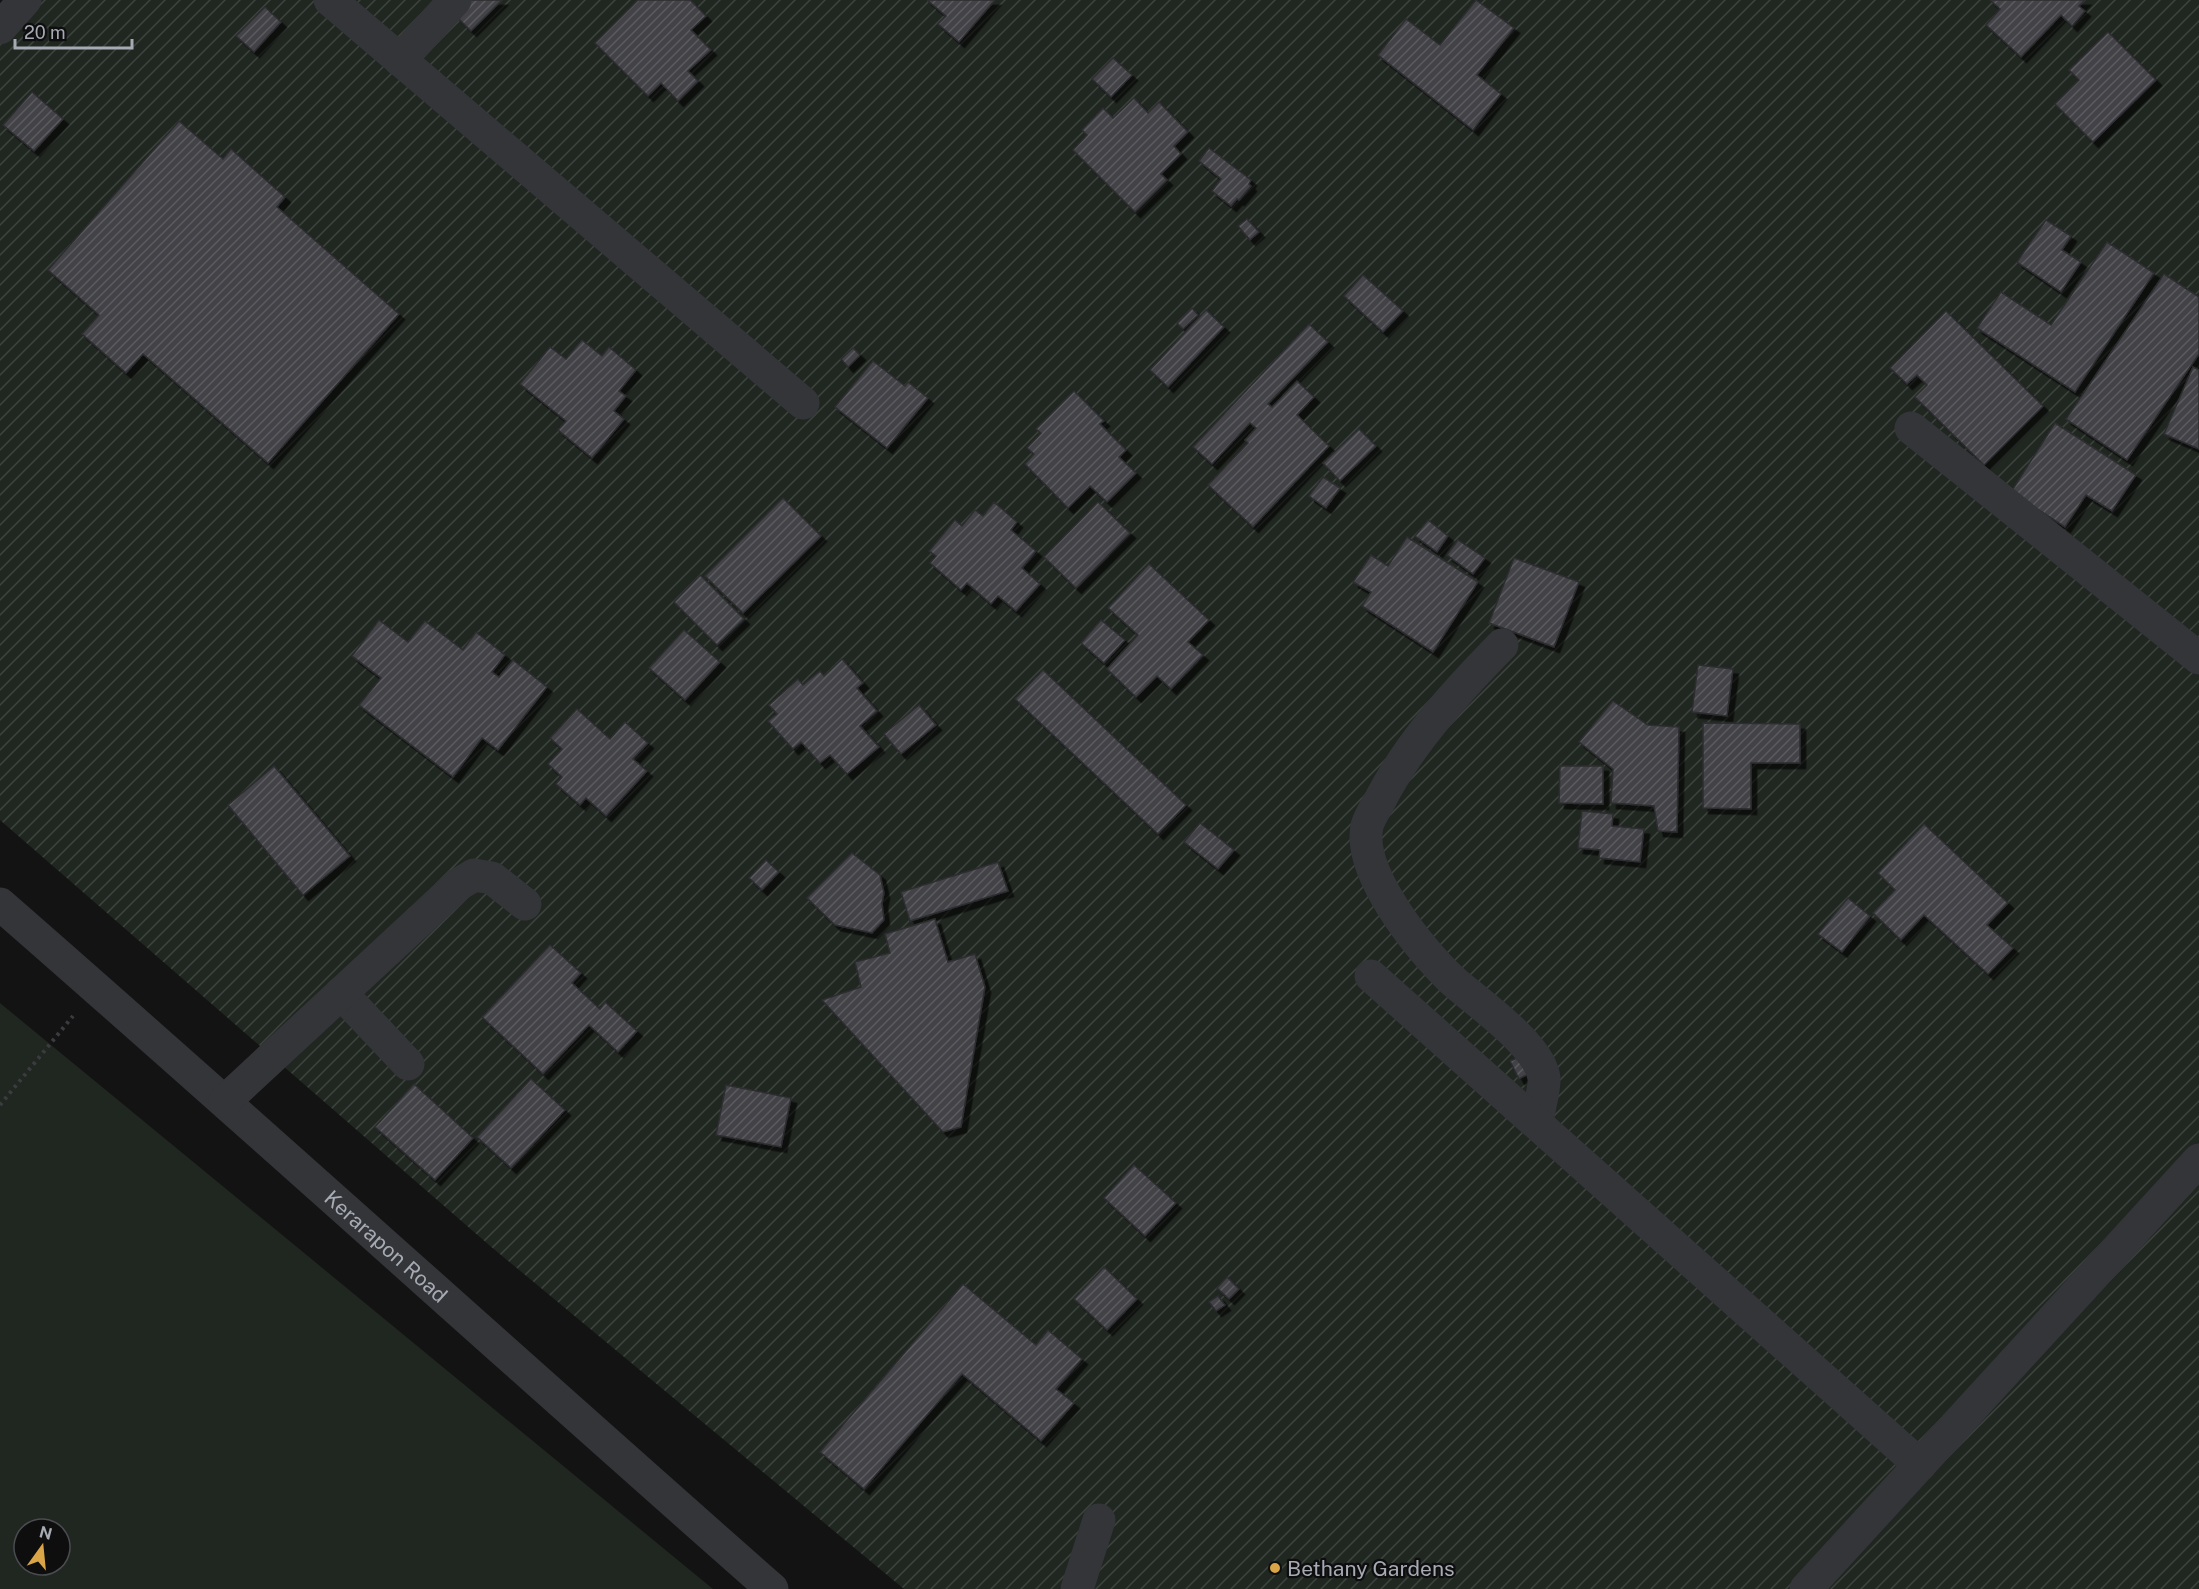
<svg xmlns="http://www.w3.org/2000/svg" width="2199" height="1589" font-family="'Public Sans',sans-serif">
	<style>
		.grass { fill: #202620; fill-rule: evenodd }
		.garden { fill: url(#garden-furrows) }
		.building { fill: url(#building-hatch); stroke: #2d2d30; stroke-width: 1.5; filter: url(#shadow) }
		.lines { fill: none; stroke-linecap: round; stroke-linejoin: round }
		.path { stroke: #3b3c40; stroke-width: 4; stroke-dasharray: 3 4.5; stroke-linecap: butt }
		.minor { stroke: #343539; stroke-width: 33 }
		.poi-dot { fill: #d9a546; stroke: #0e0e0f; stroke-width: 2 }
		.labels { text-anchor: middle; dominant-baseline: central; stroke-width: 4.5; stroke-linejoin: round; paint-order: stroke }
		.street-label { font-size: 21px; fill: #a6aab3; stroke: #0e0e0f }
		.poi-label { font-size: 21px; fill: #a6aab3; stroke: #0e0e0f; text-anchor: start }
	</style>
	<defs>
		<pattern id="garden-furrows" width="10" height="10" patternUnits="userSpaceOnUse" patternTransform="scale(1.5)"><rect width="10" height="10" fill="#202620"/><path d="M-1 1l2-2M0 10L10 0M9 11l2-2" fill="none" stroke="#3d433e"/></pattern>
		<pattern id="building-hatch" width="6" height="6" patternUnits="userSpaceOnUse" patternTransform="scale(1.5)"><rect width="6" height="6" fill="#424347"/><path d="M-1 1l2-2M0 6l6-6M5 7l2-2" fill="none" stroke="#5a5b5f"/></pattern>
		<filter id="shadow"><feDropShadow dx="5.5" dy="5.5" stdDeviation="0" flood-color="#0009"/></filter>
	</defs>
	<rect width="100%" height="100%" fill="#131314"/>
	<path class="grass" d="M0,1003L713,1589H0ZM24,1529H60V1565H24Z"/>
	<path class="garden" d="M31,0H2199V1589H904L489,1245L0,820V38Z"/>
	<g class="building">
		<path d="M456,0H502L471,31L448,8Z"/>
		<path d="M638,0H690L706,16L691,30L711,50L688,71L698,81L678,101L661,83L648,96L595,43Z"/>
		<path d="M927,0H995L959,42L938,24L946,16Z"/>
		<path d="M1476,0L1514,28L1477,75L1501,94L1473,130L1378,55L1406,19L1440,45Z"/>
		<path d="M1990,0H2085L2079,6L2085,11L2072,26L2061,15L2021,57L1986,25L2000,9Z"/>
		<path d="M265,7L281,22L254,52L236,36Z"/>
		<path d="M2108,32L2156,80L2093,142L2055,104L2079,80L2069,70Z"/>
		<path d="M1113,58L1132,75L1111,97L1092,79Z"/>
		<path d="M32,92L63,119L34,151L3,125Z"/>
		<path d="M1134,98L1148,113L1159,102L1188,132L1174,146L1181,154L1161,174L1167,180L1135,212L1073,150L1087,135L1082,130L1103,108L1113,118Z"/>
		<path d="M179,121L223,159L231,149L285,197L277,207L399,314L268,463L143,354L126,373L82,334L99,315L48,270Z"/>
		<path d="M1209,148L1251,180L1249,184L1251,186L1239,200L1237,199L1231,206L1212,191L1221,179L1199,161Z"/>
		<path d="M1247,219L1259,232L1250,240L1238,226Z"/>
		<path d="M2046,220L2071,236L2062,250L2081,262L2061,292L2017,262Z"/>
		<path d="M2107,242L2154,273L2075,392L1977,328L2001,292L2051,325Z"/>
		<path d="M2164,274L2199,297V354L2127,460L2066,419Z"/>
		<path d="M1363,275L1403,311L1383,332L1344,296Z"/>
		<path d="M1192,308L1198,315L1183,329L1177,323Z"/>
		<path d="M1206,310L1224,327L1168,387L1150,370Z"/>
		<path d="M1946,311L2043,406L1984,465L1915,397L1927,385L1917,375L1907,384L1890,368Z"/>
		<path d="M1309,324L1328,342L1268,404L1272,407L1297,381L1314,397L1297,415L1329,446L1253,527L1208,485L1248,443L1245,440L1256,428L1250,423L1212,464L1193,447Z"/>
		<path d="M582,340L602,356L609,347L636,370L619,391L626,396L614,411L624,419L592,458L558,430L566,421L520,384L550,347L566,359Z"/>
		<path d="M853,348L860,355L848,367L841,359Z"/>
		<path d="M873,361L905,386L908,382L928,398L887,448L835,407Z"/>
		<path d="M2193,367L2199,370V449L2164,434Z"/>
		<path d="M1074,391L1104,421L1100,424L1126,450L1119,457L1136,473L1107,502L1090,486L1068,508L1025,464L1034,454L1027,448L1041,433L1036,429Z"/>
		<path d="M2055,423L2136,475L2112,511L2086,495L2065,527L2011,492Z"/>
		<path d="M1359,429L1376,446L1340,481L1323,463Z"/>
		<path d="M1323,477L1340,488L1326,508L1309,496Z"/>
		<path d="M783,498L821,536L743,613L705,576Z"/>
		<path d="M994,502L1017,522L1011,530L1036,551L1022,568L1040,584L1016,611L998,596L991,604L967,583L961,590L930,563L936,556L929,551L955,520L962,526L975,510L983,516Z"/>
		<path d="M1098,502L1130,533L1076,588L1044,557Z"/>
		<path d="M1428,520L1448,536L1437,552L1415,536Z"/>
		<path d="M1407,537L1478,582L1433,652L1362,606L1371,592L1353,582L1371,555L1388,566Z"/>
		<path d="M1458,540L1485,558L1473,574L1447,555Z"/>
		<path d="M1514,558L1579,582L1554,647L1489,623Z"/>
		<path d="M1149,564L1209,620L1188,642L1203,655L1171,689L1157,676L1136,697L1107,669L1138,635L1108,608Z"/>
		<path d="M700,575L744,619L717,645L674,602Z"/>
		<path d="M379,620L408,642L425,621L463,650L476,632L505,655L492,672L499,677L513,660L547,687L498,750L482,738L453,777L359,705L381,678L352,656Z"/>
		<path d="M1101,620L1125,640L1104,663L1081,643Z"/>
		<path d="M684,630L720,662L685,700L649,668Z"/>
		<path d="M842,659L863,683L857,688L877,711L860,726L879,747L847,774L830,755L820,763L801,742L793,749L768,721L777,714L769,705L798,679L803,685L820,671L824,676Z"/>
		<path d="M1698,665L1733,669L1727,716L1692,712Z"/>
		<path d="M1043,670L1186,805L1158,834L1015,699Z"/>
		<path d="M1613,701L1648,725L1679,727L1677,832L1658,831L1654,806L1611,803L1613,769L1579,742Z"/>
		<path d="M919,705L936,725L901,754L884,734Z"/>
		<path d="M577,709L610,739L625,722L648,743L633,759L647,771L606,816L586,798L580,805L556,784L562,777L548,764L562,749L550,738Z"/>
		<path d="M1703,723L1800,724V763H1751V809L1703,808Z"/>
		<path d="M274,766L350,856L303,895L228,805Z"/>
		<path d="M1560,766H1603V804L1559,803Z"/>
		<path d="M1582,811L1613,814L1612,826L1644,829L1640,862L1599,858L1600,850L1578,848Z"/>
		<path d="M1200,823L1234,850L1218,869L1184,842Z"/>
		<path d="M1924,824L2008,903L1987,925L2013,948L1988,974L1924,915L1901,940L1873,913L1895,890L1878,873Z"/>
		<path d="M852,853L880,875L884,893L882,903L884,920L872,933L835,925L807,898Z"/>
		<path d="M766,860L779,872L762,890L749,878Z"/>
		<path d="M998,862L1008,891L910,921L901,892Z"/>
		<path d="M1848,898L1870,916L1842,952L1818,934Z"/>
		<path d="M935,919L948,962L975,954L985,987L961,1127L943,1132L822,1000L861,987L855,962L890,953L885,934Z"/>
		<path d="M550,945L581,973L572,983L600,1009L605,1002L637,1031L618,1052L589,1025L543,1074L482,1017Z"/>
		<path d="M1522,1056L1530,1073L1519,1079L1510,1061Z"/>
		<path d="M531,1079L565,1110L511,1168L477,1137Z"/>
		<path d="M414,1084L473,1138L435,1180L375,1127Z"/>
		<path d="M726,1085L791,1098L781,1147L716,1135Z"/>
		<path d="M1134,1165L1176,1203L1145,1236L1104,1198Z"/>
		<path d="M1104,1267L1137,1299L1107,1330L1074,1299Z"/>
		<path d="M1227,1277L1239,1289L1229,1299L1217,1288Z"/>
		<path d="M963,1284L1036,1345L1048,1330L1082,1359L1056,1389L1074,1403L1041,1441L962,1374L864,1489L820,1452Z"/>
		<path d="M1218,1296L1225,1305L1216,1311L1209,1302Z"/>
	</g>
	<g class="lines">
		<path class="path" d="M0,1105L73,1016"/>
		<g class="minor">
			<path d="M330,0L803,403"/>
			<path d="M0,28L25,0"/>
			<path d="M400,60L455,0"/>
			<path d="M1911,428L2199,658"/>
			<path d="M1502,645C1456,692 1409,743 1379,802C1375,809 1369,818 1367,826C1357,872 1420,950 1452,980C1476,1002 1540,1045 1544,1078C1545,1089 1538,1111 1537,1123"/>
			<path id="s1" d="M0,904C259,1130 514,1362 772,1589"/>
			<path d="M1371,976L1920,1465"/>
			<path d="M341,993L408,1064"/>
			<path d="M225,1101L459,884L474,875L492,878L525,904"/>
			<path d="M1077,1589L1099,1520"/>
			<path d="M1806,1589L2199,1160"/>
		</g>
	</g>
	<circle class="poi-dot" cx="1275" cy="1568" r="6"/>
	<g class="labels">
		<g class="street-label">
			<text stroke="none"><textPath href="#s1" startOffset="516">Kerarapon Road</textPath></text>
		</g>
		<g class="poi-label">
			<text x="1287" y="1568">Bethany Gardens</text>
		</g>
	</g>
	<g transform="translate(42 1547) rotate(15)"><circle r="28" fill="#0e0e0f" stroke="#4b4c51" stroke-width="1.5"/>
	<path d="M0-4.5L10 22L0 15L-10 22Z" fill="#d9a546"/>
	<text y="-9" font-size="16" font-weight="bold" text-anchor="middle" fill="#a6aab3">N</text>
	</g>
	<path d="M15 39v9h117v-9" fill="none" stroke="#a6aab3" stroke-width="3"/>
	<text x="24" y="39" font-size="18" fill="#a6aab3" stroke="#0e0e0f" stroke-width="4.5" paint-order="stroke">20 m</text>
</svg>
